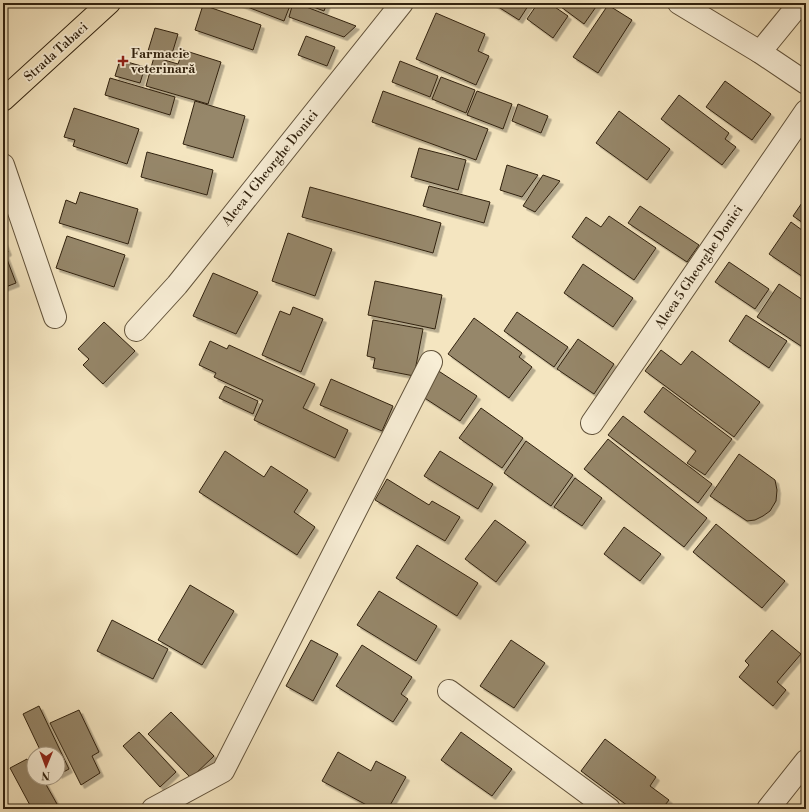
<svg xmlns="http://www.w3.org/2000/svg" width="809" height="812" font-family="'Libre Bodoni',serif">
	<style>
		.building { fill: #96876b; stroke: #31220f; filter: url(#shadow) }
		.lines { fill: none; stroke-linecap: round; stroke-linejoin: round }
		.minor-casing { stroke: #62533b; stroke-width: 24 }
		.major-casing { stroke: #31220f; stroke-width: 24 }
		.minor { stroke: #f8eed6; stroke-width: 22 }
		.major { stroke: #f4e5c0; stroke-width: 22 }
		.poi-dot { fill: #8f2418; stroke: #f8eed6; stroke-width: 1.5 }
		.labels { text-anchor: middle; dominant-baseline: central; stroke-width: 3.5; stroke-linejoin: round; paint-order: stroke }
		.street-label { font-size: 13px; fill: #31220f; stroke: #f8eed6 }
		.poi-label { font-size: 13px; font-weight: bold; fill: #31220f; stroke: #f8eed6; text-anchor: start }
	</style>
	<defs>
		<filter id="shadow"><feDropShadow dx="3.5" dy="3.5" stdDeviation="0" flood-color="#0004"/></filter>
	</defs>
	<rect width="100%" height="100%" fill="#f4e5c0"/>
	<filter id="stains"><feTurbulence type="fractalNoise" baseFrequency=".005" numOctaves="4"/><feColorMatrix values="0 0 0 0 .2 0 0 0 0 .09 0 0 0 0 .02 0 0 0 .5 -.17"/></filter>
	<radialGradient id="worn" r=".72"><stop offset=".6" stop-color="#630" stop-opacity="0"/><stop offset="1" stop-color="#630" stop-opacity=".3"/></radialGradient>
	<g class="building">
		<path d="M237,3H291L284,21Z"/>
		<path d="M293,3H296L356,26L344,37L289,17Z"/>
		<path d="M303,3H327L324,11Z"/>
		<path d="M492,3H530L519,20Z"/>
		<path d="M538,3H549L568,16L553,38L527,19Z"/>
		<path d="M564,3H597L598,4L584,24L561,7Z"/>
		<path d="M203,5L261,25L253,50L195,30Z"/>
		<path d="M608,5L632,20L598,73L573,57Z"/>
		<path d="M436,13L485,34L478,51L489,56L476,85L416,59Z"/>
		<path d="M155,28L178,34L171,57L148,51Z"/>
		<path d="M306,36L335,47L327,66L298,55Z"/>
		<path d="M183,50L221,62L208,104L146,86L154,57L178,64Z"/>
		<path d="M120,60L145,67L140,83L115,76Z"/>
		<path d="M400,61L438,76L430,97L392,82Z"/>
		<path d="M441,77L475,90L466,113L432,99Z"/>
		<path d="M110,78L175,97L170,115L105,95Z"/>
		<path d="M725,81L771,114L752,140L706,107Z"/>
		<path d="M383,91L488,129L476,160L372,122Z"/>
		<path d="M477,91L512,104L503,129L467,115Z"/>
		<path d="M679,95L729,133L725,139L736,147L722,165L661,119Z"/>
		<path d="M195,101L245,116L233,158L183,144Z"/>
		<path d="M518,104L548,116L541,133L512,121Z"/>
		<path d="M74,108L139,129L127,164L73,146L75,140L64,137Z"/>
		<path d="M619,111L670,149L647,180L596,143Z"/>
		<path d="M419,148L466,160L458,190L411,177Z"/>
		<path d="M147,152L213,170L207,195L141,177Z"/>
		<path d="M507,165L538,175L522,197L500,190Z"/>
		<path d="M543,175L560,181L535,212L523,206Z"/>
		<path d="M429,186L490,202L484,223L423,206Z"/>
		<path d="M310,187L441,223L433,253L302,217Z"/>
		<path d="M80,192L138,209L128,244L59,223L66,200L76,204Z"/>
		<path d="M806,197V225L793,216Z"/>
		<path d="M640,206L699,245L687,262L628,223Z"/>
		<path d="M609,216L656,248L634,280L572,237L586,217L601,227Z"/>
		<path d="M791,222L806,233V279L769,254Z"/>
		<path d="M288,233L332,249L315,296L272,281Z"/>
		<path d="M67,236L125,255L114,287L56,268Z"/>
		<path d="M3,239L8,252L5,254L16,283L3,288Z"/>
		<path d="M729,262L769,289L755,309L715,282Z"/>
		<path d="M583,264L633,298L613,327L564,293Z"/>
		<path d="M213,273L258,292L236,334L193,316Z"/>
		<path d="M375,281L442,295L435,329L368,315Z"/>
		<path d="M779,284L806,302V344L804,348L757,317Z"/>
		<path d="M293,307L323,319L301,372L262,355L280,311L290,315Z"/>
		<path d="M517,312L568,347L554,367L504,331Z"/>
		<path d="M746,315L787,341L769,368L729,341Z"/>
		<path d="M474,318L522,353L519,357L532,367L509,398L448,354Z"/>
		<path d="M373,320L423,329L414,376L373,368L375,358L367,356Z"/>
		<path d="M104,322L135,351L103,384L83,365L89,359L78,349Z"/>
		<path d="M578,339L614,364L594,394L557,369Z"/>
		<path d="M210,341L227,349L229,345L315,384L303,408L348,430L335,458L254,420L263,400L214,377L216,373L199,365Z"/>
		<path d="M661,350L681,365L692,351L760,402L734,437L645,371Z"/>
		<path d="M437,370L477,396L460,421L420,395Z"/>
		<path d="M331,379L393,406L382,431L320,405Z"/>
		<path d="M225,386L258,401L253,414L219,398Z"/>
		<path d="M663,387L732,439L705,475L687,463L696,451L644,412Z"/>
		<path d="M481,408L523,438L502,468L459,438Z"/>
		<path d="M623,416L712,484L698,503L608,435Z"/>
		<path d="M608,439L707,518L684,547L584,469Z"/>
		<path d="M526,441L573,475L551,506L504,473Z"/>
		<path d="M225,451L264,477L271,466L308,490L294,512L315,527L297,555L199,492Z"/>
		<path d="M440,451L493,484L478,509L424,476Z"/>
		<path d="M739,454L775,480L777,490L776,501L770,511L763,516L755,520L747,521L710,496Z"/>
		<path d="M575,478L602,498L582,526L554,507Z"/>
		<path d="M387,479L429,505L432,501L460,517L445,541L375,500Z"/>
		<path d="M495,520L526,542L496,582L465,559Z"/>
		<path d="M716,524L785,581L762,608L693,552Z"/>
		<path d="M624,527L661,554L640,581L604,554Z"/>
		<path d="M417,545L478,583L457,616L396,578Z"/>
		<path d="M190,585L234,611L202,665L158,640Z"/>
		<path d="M379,591L437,626L416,661L357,625Z"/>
		<path d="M112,620L168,649L153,679L97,651Z"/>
		<path d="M772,630L801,654L777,682L786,690L773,706L739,677L749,665L745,661Z"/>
		<path d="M311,640L338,654L313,701L286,686Z"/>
		<path d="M511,640L545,663L514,708L480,686Z"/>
		<path d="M362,645L412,677L401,694L408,699L393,722L336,686Z"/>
		<path d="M39,706L69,769L58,775V754H42L23,714Z"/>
		<path d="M79,710L99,752L92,756L100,773L81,785L50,723Z"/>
		<path d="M171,712L214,756L191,778L148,734Z"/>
		<path d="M139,732L176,772L160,787L123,746Z"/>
		<path d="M461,732L512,769L492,796L441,760Z"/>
		<path d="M605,739L656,777L650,786L669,800L662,809H632L581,771Z"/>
		<path d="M338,752L371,771L376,761L406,777L388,809H374L322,781Z"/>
		<path d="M27,759L34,771V778H38L40,783L44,781L57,804L53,807L54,809H32L10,768Z"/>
	</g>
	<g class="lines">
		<defs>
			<g id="minor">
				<path d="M679,3L760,52L806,83"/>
				<path d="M760,52L800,3"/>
				<path d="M3,165L55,317"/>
				<path d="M136,330L177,285L402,3"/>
				<path d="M592,423L806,111"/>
				<path d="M449,691L609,809"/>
				<path d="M153,809L223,771L431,362"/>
				<path d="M768,809L806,761"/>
			</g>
			<path id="major" d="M3,100L109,3"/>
		</defs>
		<use href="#minor" class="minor-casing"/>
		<use href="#major" class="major-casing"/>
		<use href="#minor" class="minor"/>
		<use href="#major" class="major"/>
	</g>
	<path class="poi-dot" d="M121 55h4v4h4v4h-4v4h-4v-4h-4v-4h4z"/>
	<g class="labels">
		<g class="street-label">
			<text transform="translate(56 52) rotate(-42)">Strada Tabaci</text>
			<text transform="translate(270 168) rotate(-51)">Aleea 1 Gheorghe Donici</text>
			<text transform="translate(699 267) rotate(-56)">Aleea 5 Gheorghe Donici</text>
		</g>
		<g class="poi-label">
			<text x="131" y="54">Farmacie<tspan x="131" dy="15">veterinară</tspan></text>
		</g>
	</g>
	<rect width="809" height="812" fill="none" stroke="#f4e5c0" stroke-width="16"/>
	<rect x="4" y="4" width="801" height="804" fill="none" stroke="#31220f" stroke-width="2"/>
	<rect x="8" y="8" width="793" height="796" fill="none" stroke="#31220f"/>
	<g transform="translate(46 766) rotate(181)"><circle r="19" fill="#f8eed6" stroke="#a89c86"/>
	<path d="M0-3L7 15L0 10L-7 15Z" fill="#8f2418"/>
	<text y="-6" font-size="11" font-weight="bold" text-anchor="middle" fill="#31220f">N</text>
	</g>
	<rect width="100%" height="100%" filter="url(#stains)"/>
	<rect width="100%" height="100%" fill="url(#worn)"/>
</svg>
